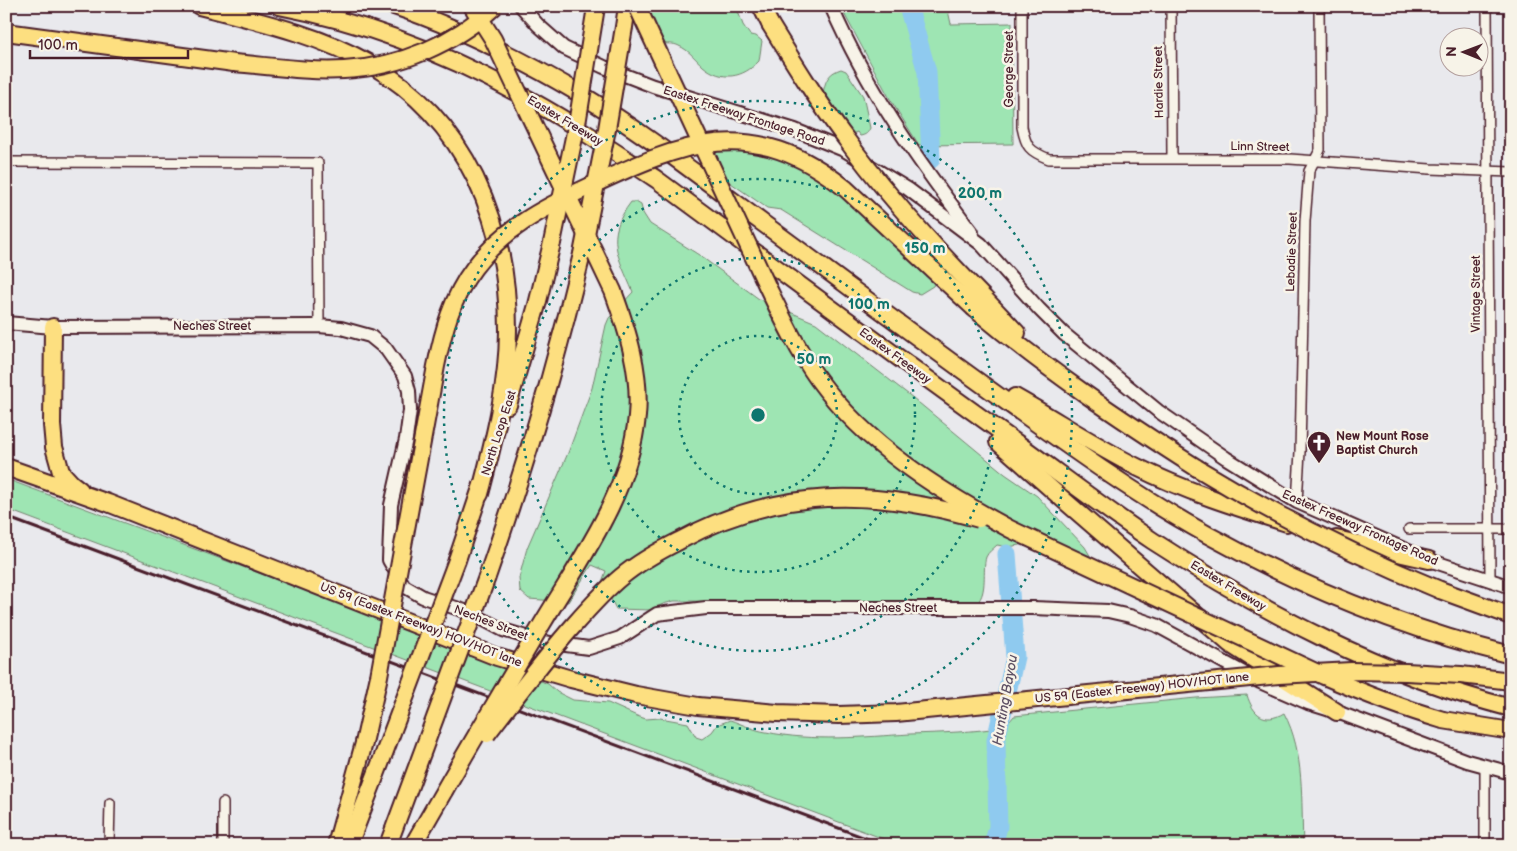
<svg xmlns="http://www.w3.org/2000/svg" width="1517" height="851" font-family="'Balsamiq Sans',sans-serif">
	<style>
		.green { fill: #9ee5b3; stroke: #74826f }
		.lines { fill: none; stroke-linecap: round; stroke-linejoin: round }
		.river { stroke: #8fcaef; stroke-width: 19 }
		.minor-casing { stroke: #4a1f2b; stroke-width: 12 }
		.secondary-casing { stroke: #4a1f2b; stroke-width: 16 }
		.motorway-casing { stroke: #4a1f2b; stroke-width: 20 }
		.minor { stroke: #f7f3e8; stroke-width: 9 }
		.secondary { stroke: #f7f3e8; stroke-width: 12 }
		.motorway { stroke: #fddf80; stroke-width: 16 }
		.rail { stroke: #4a1f2b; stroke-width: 3 }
		.motorway-bridge-casing { stroke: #4a1f2b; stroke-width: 20; stroke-linecap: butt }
		.motorway-bridge { stroke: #fddf80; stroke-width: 16 }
		.ring { fill: none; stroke: #0f766e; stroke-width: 2.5; stroke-dasharray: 2.5 5 }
		.labels { text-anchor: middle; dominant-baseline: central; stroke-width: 5; stroke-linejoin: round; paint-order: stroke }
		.street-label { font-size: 12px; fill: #4a1f2b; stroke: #f7f3e8 }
		.poi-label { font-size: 12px; font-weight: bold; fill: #4a1f2b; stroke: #f7f3e8; text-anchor: start }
		.water-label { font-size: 14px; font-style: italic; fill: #5f5266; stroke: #f7f3e8 }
		.centre { fill: #0f766e; stroke: #f7f3e8; stroke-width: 2.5 }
		.ring-label { font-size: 15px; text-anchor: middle; font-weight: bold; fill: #0f766e; stroke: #f7f3e8; stroke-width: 5; stroke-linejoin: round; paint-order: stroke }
	</style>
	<rect width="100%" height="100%" fill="#e9e9ed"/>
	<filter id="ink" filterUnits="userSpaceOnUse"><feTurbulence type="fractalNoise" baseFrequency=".02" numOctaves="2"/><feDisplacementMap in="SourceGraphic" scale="10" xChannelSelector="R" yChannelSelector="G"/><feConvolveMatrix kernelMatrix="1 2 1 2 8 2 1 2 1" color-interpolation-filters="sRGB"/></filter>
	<g filter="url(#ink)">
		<g class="green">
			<path d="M647,6H736L743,25L750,35L756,36L762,41L759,61C743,78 722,82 703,66C696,60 689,50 679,46C674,43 666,44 660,44L646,11Z"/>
			<path d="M840,6H947L951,24L1012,23L1013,144L919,145L890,99Z"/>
			<path d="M841,69L846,71L863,96L870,128C868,133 866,135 860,136L857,132L850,135L823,94C825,81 828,73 841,69Z"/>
			<path d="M720,151C743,151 765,152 787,161C839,183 894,244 934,284L933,286L920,294L912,292L781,210L767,208L728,181L695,155Z"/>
			<path d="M631,202H636L641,205L643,213L650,224L699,255L759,299L816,323L913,398L1005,474L1037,496L1085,547L1092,559L1048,540L1008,547L997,545C993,549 988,552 986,557C982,570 988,592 977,603L674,601L663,604L651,610L616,609L602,582L606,571L592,565L568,602L529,599L520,591L519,578L527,548L568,453L592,388L606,325L609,318L633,292C618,256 604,237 631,202Z"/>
			<path d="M6,479L485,657L548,684L557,692L573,700L608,703L637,716L646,719L660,718L688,723L696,737L702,739L712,732L717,725L730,720C742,724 753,730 766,732C813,742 863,737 910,734C942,733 974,732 1005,727L1014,716L1196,698L1247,695C1253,714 1264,725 1284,713C1305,753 1301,800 1303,845H900L6,509Z"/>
		</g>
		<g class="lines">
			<g class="river">
				<path d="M908,6L927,72L931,159"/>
				<path d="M993,845L998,827L996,740L1015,657L1007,554"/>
			</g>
			<defs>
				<g id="minor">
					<path d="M1022,6V127C1026,147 1029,151 1049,159H1290L1430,169L1511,172"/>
					<path d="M1171,6L1172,158"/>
					<path d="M1487,6L1490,581"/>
					<path d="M6,162L318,163L319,326"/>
					<path d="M1297,502L1300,452L1305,221L1309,171L1320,150L1319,6"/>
					<path d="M1409,529H1511"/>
					<path d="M1485,767V845"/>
					<path d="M223,803V845"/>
					<path d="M109,845L110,803"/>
				</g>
				<g id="secondary">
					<path d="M521,6L538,25L564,48L604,67L653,86L795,130L844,150L908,189L981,244L1039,309L1064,334L1158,411L1226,458L1297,502L1429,560L1511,587"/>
					<path d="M831,6C867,89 918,161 972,232"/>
					<path d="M6,323L53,327L319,326L341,328L370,336L386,349L405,376L409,391L410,410L406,439L391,505L389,560L404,586L423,597L471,613L503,630L543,642L589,648L620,638L657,614L706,608H1033L1108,611L1130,616L1156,625L1260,682L1308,703L1337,712L1467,761L1511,773"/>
				</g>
				<g id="motorway">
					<path d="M199,6C257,21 318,34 370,64C466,120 508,222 508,330C508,385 494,441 480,494"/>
					<path d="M279,6C362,22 443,52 517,93C565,118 610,149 656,179C777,268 898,359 1021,446C1065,478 1108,511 1153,541C1264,613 1382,675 1511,708"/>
					<path d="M394,6C457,27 519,58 577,92C642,131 703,179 764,224C846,284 928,346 1011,405C1075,451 1139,497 1208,535C1302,587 1406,629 1511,655"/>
					<path d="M761,6L770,24"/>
					<path d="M624,27L627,6"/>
					<path d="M6,32L234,63"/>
					<path d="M984,298L1017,333"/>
					<path d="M975,309C1044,368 1120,419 1197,468"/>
					<path d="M53,327L52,425L54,447L61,472L71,483L80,490"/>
					<path d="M1015,397C1056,420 1095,446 1137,467C1185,491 1236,507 1287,523"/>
					<path d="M508,405L537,305L552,243"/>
					<path d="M998,442L1066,502L1230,644L1337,712"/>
					<path d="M6,467L108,503L497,657L571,679L636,695L698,706"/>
					<path d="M1336,539L1429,560"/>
					<path d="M457,560L482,485"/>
					<path d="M487,577C524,471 556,364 582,254"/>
					<path d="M1440,590L1511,616"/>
					<path d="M1443,720L1511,731"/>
					<path d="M336,845L364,743"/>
					<path d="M349,845L385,751"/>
					<path d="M388,845L418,764"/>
					<path d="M413,845L444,791"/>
				</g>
			</defs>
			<use href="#minor" class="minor-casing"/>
			<use href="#secondary" class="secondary-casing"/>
			<use href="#motorway" class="motorway-casing"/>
			<use href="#minor" class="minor"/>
			<use href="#secondary" class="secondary"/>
			<use href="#motorway" class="motorway"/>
			<path class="rail" d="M6,517L884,845"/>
			<defs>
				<g id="motorway-bridge">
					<path d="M637,6L768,288C783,319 798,351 818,379C866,445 939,491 1010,529L1324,676C1363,693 1402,708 1443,720"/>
					<path d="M770,24C794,63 818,102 846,139C887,196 935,248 984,298"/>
					<path d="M234,63C270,66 307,72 344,70C400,67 454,44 495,6"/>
					<path d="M552,243L578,118L596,7"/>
					<path d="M582,254L607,129L624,27"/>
					<path d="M1197,468C1276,516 1354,555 1440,590"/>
					<path d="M698,706L777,713L839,715L896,713L1279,675L1351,671L1406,672L1461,675L1511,681"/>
					<path d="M487,734C515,698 543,660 574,625C589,608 604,591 621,577C639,562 659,551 679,541C778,487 873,488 979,519"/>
					<path d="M364,743L379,676L436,366C443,332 452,297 474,268C503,229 543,208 586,188C684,142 752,113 846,189L975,309"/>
					<path d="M385,751L457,560"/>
					<path d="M418,764L487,577"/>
					<path d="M444,791C476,735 509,680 542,624C580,560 630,493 637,416C641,373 628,332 613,291L493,39L472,6"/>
				</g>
			</defs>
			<use href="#motorway-bridge" class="motorway-bridge-casing"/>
			<use href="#motorway-bridge" class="motorway-bridge"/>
		</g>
	</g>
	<g class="ring">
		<circle cx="758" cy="415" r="79"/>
		<circle cx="758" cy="415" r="157"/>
		<circle cx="758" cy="415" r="236"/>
		<circle cx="758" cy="415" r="314"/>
	</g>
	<defs>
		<symbol id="church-pin" viewBox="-11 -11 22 30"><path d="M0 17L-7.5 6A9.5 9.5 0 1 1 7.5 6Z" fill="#4a1f2b" stroke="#f7f3e8"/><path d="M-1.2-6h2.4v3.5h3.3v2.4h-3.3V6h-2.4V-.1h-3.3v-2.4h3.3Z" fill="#fff"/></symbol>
	</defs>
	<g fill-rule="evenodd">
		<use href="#church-pin" x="1305" y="429" width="28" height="38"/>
	</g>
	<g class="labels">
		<g class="street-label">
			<text transform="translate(1009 69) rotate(-90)">George Street</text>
			<text transform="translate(1159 82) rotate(-91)">Hardie Street</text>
			<text transform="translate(744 116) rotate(18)">Eastex Freeway Frontage Road</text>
			<text transform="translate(565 121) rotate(31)">Eastex Freeway</text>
			<text transform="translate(1260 147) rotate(1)">Linn Street</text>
			<text transform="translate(1292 252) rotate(-88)">Lebadie Street</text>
			<text transform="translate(1476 294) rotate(-90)">Vintage Street</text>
			<text x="212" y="326">Neches Street</text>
			<text transform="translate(895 356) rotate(36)">Eastex Freeway</text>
			<text transform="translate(499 433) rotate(-72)">North Loop East</text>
			<text transform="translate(1360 528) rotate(24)">Eastex Freeway Frontage Road</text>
			<text transform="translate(1228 586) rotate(31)">Eastex Freeway</text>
			<text x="898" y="608">Neches Street</text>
			<text transform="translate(491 623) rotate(21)">Neches Street</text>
			<text transform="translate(421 625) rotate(21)">US 59 (Eastex Freeway) HOV/HOT lane</text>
			<text transform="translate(1142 688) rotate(-6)">US 59 (Eastex Freeway) HOV/HOT lane</text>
		</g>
		<g class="poi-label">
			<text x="1336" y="436">New Mount Rose<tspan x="1336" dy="14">Baptist Church</tspan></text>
		</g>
		<g class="water-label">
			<text transform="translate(1005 700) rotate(-80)">Hunting Bayou</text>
		</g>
	</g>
	<circle cx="758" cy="415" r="8" class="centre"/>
	<g class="ring-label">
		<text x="980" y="198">200 m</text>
		<text x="925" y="253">150 m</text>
		<text x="869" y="309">100 m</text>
		<text x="814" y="364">50 m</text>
	</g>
	<rect width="1517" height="851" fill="none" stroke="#f7f3e8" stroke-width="25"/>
	<rect x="12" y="12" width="1492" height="826" fill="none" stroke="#4a1f2b" stroke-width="2" filter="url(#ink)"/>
	<g transform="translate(1464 52) rotate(271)"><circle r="24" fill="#f7f3e8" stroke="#b29e9c"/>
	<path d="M0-4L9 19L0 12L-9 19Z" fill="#4a1f2b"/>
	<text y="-8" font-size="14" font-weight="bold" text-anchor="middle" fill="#4a1f2b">N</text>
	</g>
	<path d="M30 50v8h158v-8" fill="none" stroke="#4a1f2b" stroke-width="2.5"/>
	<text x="38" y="50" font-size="15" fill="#4a1f2b" stroke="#f7f3e8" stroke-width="4" paint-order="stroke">100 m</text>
</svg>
